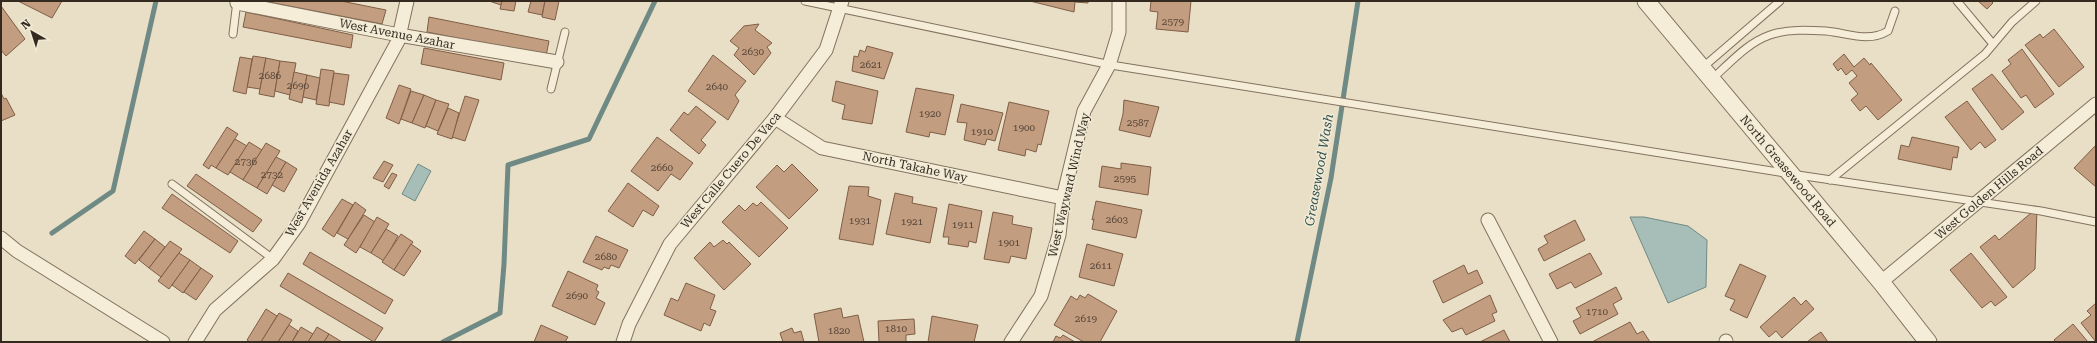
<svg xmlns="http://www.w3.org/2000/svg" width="2097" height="343" font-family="'Roboto Serif',serif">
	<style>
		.water { fill: #a7bdb7; stroke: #6f8a84 }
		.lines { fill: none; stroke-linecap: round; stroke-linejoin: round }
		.stream { stroke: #6f8a84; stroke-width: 5 }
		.building { fill: #c39d80; stroke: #7f5e46 }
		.service-casing { stroke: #82725e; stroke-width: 9 }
		.minor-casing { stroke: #82725e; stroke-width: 15 }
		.tertiary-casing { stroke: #82725e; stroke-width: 19 }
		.service { stroke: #f5edd8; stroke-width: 7 }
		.minor { stroke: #f5edd8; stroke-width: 13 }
		.tertiary { stroke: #f5edd8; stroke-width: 17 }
		.labels { text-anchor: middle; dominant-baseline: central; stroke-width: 3; stroke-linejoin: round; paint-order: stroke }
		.number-label { font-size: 10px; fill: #584738 }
		.street-label { font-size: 12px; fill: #342a20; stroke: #f1ead5 }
		.water-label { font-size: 13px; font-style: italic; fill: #315251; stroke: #f1ead5 }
	</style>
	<rect width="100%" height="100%" fill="#e9dfc6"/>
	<g class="water">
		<path d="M418,164L431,171L415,201L402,194Z"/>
		<path d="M1630,217H1644L1688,226L1707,240L1706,287L1668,303Z"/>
	</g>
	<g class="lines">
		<g class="stream">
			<path d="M52,233L113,191L156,1"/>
			<path d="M443,342L500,313L504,264L508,165L589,139L655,1"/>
			<path d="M1297,342L1331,178L1358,1"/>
		</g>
	</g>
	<g class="building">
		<path d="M18,1H62L52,18Z"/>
		<path d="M263,1H341L386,10L382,24Z"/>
		<path d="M489,1H502L501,5Z"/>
		<path d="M502,1H516L514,11L500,9Z"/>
		<path d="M531,1H545L542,15L528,12Z"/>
		<path d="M545,1H559L555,20L542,17Z"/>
		<path d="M1030,1H1088V3L1075,2L1074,12Z"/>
		<path d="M1151,1H1191L1188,32L1156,29L1158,12L1150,11Z"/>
		<path d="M1978,1H1991L1993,3L1987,9Z"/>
		<path d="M1,6L25,39L6,56L1,50Z"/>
		<path d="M246,12L353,35L351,48L243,27Z"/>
		<path d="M429,17L549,41L546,56L427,32Z"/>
		<path d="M759,24L755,30L772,43L767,47L771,53L754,75L734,55L739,48L730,41L744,26Z"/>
		<path d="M2054,29L2084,67L2059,87L2025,45L2040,34L2043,38Z"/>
		<path d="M867,46L893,53L884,79L852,71L854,56L858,57L860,50L865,52Z"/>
		<path d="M424,48L504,63L501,80L421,64Z"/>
		<path d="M2022,49L2054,94L2035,108L2026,95L2021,98L2002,71L2011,64L2008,60Z"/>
		<path d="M1844,54L1854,67L1864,58L1870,65L1871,63L1902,100L1878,120L1866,106L1860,111L1851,100L1858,94L1849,83L1857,76L1852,70L1846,75L1841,68L1838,71L1833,64Z"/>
		<path d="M713,55L746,81L735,95L739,101L728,120L688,91Z"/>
		<path d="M253,56L266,58L260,89L247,87Z"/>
		<path d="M240,57L252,59L246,94L233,91Z"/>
		<path d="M266,58L280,61L274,97L259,94Z"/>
		<path d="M280,61L296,63L290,95L275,91Z"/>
		<path d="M321,69L334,71L329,106L316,104Z"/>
		<path d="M294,72L307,75L302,103L289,99Z"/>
		<path d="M334,73L349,75L344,105L329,102Z"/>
		<path d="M1992,74L2024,112L2002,130L1972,89Z"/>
		<path d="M307,75L320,78L316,100L303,97Z"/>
		<path d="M836,81L878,91L872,124L842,119L845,105L832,101Z"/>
		<path d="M399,85L411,89L399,124L386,118Z"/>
		<path d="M916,88L954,95L945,135L930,132L929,137L906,132Z"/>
		<path d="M411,91L424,95L412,123L401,119Z"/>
		<path d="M1,93L4,99L6,98L15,115L1,121Z"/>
		<path d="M424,95L436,100L425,128L412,123Z"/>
		<path d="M465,96L479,100L465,141L452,137Z"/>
		<path d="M436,100L449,104L438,131L426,126Z"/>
		<path d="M1124,100L1159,107L1150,137L1119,130L1123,114Z"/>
		<path d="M1967,101L1996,140L1985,148L1980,142L1971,150L1945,117Z"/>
		<path d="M1009,102L1049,111L1041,145L1038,144L1036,152L1026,149L1025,156L998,150Z"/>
		<path d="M961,104L1003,113L995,141L987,139L985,145L964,140L967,123L957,122Z"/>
		<path d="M696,106L716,122L701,140L706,145L699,154L670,130L684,112L688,115Z"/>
		<path d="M448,108L459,113L452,139L437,134Z"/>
		<path d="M227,127L238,134L216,168L211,165L209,169L203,165Z"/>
		<path d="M657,137L693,163L680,180L671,174L658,191L631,171Z"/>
		<path d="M1912,137L1959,147L1957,158L1953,157L1951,170L1898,159L1901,145L1909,147Z"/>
		<path d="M235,139L247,146L228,175L216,168Z"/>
		<path d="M249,142L262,150L243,180L230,172Z"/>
		<path d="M266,143L280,151L257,188L243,180Z"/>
		<path d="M2096,145V187L2074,168Z"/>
		<path d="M276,157L286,162L267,194L257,188Z"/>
		<path d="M384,161L393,165L383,182L373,178Z"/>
		<path d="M286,162L297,169L284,192L272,185Z"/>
		<path d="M1121,163L1151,167L1148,195L1099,187L1102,166L1121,169Z"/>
		<path d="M792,164L818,190L789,219L756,187L777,165L784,172Z"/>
		<path d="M392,173L397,175L389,189L384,186Z"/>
		<path d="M196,174L262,220L253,232L187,186Z"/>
		<path d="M628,183L659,206L653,216L643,210L633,227L608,211Z"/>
		<path d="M849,186L869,187L868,196L881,200L873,245L839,239Z"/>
		<path d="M895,193L913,197L912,203L937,208L930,243L886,234Z"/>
		<path d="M172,194L238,241L230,253L162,208Z"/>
		<path d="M342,199L353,205L334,237L322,229Z"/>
		<path d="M1096,201L1142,210L1136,238L1092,229L1094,219L1092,220Z"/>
		<path d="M355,202L366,210L348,239L337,233Z"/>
		<path d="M761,202L788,228L759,257L722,222L739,205L745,211L753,203L757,206Z"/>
		<path d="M949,204L982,211L976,243L969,241L968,247L948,244L949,237H943Z"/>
		<path d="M2037,208L2035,269L2013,288L1980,247L1995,235L1999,240Z"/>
		<path d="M993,212L1013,216L1012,224L1032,228L1026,259L1011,256L1009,263L984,259Z"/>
		<path d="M364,215L375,222L356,253L344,245Z"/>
		<path d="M377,217L389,224L371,253L360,247Z"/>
		<path d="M1575,220L1585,240L1544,261L1538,249L1548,243L1544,236Z"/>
		<path d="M386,229L398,236L384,261L371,253Z"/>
		<path d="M144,231L155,239L135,264L125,256Z"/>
		<path d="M401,234L413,242L394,270L382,262Z"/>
		<path d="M596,236L628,250L619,268L611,265L609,269L604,267L602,270L583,262Z"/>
		<path d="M155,239L165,247L149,268L139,260Z"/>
		<path d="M723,240L727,244L729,242L751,264L724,290L694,258L710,242L714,247Z"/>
		<path d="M170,241L182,249L161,277L149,268Z"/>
		<path d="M411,244L421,251L404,276L394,270Z"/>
		<path d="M1087,244L1123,254L1114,286L1079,277Z"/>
		<path d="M310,252L393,300L385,314L303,264Z"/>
		<path d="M179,253L190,260L169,289L158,281Z"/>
		<path d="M1590,253L1602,274L1575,288L1571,282L1557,289L1549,274Z"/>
		<path d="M1971,253L2007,297L1995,306L1991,301L1982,308L1950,270Z"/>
		<path d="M190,260L201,268L183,293L172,285Z"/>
		<path d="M1740,264L1766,276L1747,318L1730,310L1735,300L1725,296Z"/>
		<path d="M1464,265L1468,274L1477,270L1483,283L1443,303L1433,281Z"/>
		<path d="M201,268L213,276L196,300L184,292Z"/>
		<path d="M568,271L598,285L596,290L599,292L596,298L605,303L595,325L552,306Z"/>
		<path d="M288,273L383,328L374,342L280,286Z"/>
		<path d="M686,283L715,295L710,309L716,311L710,326L704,323L701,331L664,315L671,298L678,301Z"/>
		<path d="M1616,287L1622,299L1613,304L1618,314L1580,334L1573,321L1581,317L1576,308Z"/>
		<path d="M1088,294L1117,311L1100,342H1084L1054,325L1071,296L1077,300L1080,295L1085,298Z"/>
		<path d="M1490,295L1497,312L1492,314L1495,321L1466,335L1462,328L1452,332L1443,320Z"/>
		<path d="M1794,297L1801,305L1806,300L1814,309L1782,338L1776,331L1769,337L1760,327Z"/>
		<path d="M2096,303V342L2081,323L2091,315L2087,311Z"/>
		<path d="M841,308L843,318L858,315L864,342H819L814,314Z"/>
		<path d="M266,309L277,316L261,342H250L247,340Z"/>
		<path d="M279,313L292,320L278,342H261Z"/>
		<path d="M932,316L978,325L974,342H928Z"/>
		<path d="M914,319L915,334L906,335V342H879L878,321Z"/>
		<path d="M1630,322L1637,334L1643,331L1650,342H1592Z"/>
		<path d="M2073,324L2088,342H2056L2054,340Z"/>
		<path d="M289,325L298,331L292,342H278Z"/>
		<path d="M541,325L568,337L565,342H534Z"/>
		<path d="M301,327L313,334L308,342H292Z"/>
		<path d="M317,327L329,334L324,342H308Z"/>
		<path d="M792,328L794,333L801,331L804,342H783L780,333Z"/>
		<path d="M1504,330L1510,342H1480Z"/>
		<path d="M1821,332L1828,342H1807L1812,338Z"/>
		<path d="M329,334L342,342H324Z"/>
		<path d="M1063,335L1075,342H1053L1056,336L1060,338Z"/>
	</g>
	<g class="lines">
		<defs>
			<g id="service">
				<path d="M805,1L1111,65L1791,174L2041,211L2096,222"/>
				<path d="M1957,1L1993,44"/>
				<path d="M233,34L237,1"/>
				<path d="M1702,68L1780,1"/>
				<path d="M1712,79C1730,63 1747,43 1770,35C1787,29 1808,30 1826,31C1848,33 1868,43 1888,31L1895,11"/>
				<path d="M551,89L565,32"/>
				<path d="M1830,180L1985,54L2012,22L2036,1"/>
				<path d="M172,184L273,259"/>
			</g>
			<g id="minor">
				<path d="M237,3L399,35L557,62"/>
				<path d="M775,118L822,148L1063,198"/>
				<path d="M1488,220L1551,342"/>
				<path d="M1,238L17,251L163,342"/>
				<path d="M1881,282L2096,104"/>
				<path d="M195,342L215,310L273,259L299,223L398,41L407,1"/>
				<path d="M623,342L629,324L670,244L775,118L826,50L842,1"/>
				<path d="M1011,342L1041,296L1059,235L1063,198L1084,111L1109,65L1119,32V1"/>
				<path d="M1726,342V341"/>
			</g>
			<path id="tertiary" d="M1646,1L1881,282L1928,342"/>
		</defs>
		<use href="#service" class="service-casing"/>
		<use href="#minor" class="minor-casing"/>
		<use href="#tertiary" class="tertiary-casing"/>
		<use href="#service" class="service"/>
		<use href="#minor" class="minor"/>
		<use href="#tertiary" class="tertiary"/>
	</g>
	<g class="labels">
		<g class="number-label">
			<text x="1173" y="21">2579</text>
			<text x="753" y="51">2630</text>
			<text x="871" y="64">2621</text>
			<text x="270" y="75">2686</text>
			<text x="298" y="85">2690</text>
			<text x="717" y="86">2640</text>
			<text x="930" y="113">1920</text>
			<text x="1138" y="122">2587</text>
			<text x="1024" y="127">1900</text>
			<text x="982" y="131">1910</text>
			<text x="246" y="161">2736</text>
			<text x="662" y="167">2660</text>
			<text x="272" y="174">2732</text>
			<text x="1125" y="178">2595</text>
			<text x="1117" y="219">2603</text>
			<text x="860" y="220">1931</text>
			<text x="912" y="221">1921</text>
			<text x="963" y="224">1911</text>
			<text x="1009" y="242">1901</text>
			<text x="606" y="256">2680</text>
			<text x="1101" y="265">2611</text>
			<text x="577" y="295">2690</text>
			<text x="1597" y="311">1710</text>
			<text x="1086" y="318">2619</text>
			<text x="896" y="328">1810</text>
			<text x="839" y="330">1820</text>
		</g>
		<g class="street-label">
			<text transform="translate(397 34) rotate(11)">West Avenue Azahar</text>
			<text transform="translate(915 167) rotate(12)">North Takahe Way</text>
			<text transform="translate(731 170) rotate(-50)">West Calle Cuero De Vaca</text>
			<text transform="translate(1788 171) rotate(50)">North Greasewood Road</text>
			<text transform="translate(319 183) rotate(-60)">West Avenida Azahar</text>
			<text transform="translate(1069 185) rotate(-77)">West Wayward Wind Way</text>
			<text transform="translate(1989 193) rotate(-40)">West Golden Hills Road</text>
		</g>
		<g class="water-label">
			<text transform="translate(1319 170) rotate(-80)">Greasewood Wash</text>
		</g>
	</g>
	<rect width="2097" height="343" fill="none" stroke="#342a20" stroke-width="4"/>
	<g transform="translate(32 32) rotate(321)" stroke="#f1ead5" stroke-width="3" paint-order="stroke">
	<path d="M0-3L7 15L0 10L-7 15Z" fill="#342a20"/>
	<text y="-6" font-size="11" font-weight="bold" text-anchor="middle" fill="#342a20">N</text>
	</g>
</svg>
